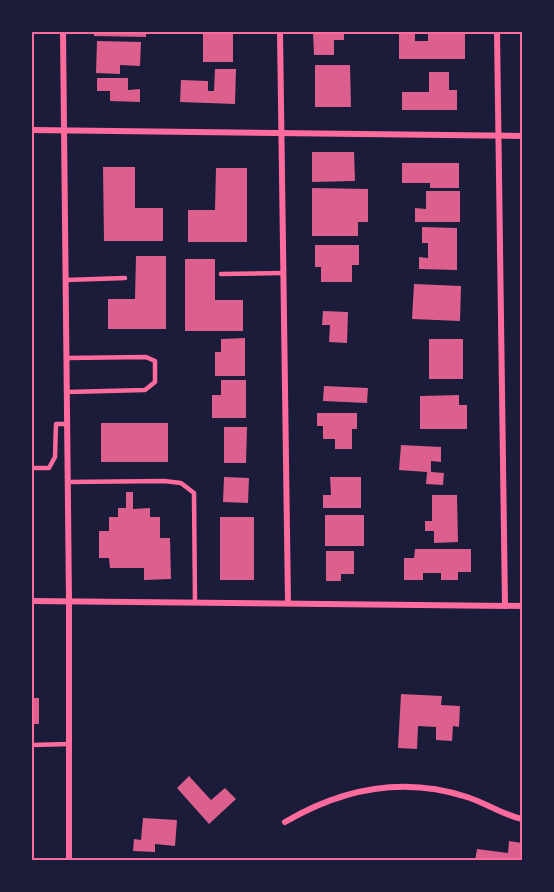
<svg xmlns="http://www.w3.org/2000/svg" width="554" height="892" font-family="'Roboto Serif',serif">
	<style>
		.building { fill: #dd5f8e }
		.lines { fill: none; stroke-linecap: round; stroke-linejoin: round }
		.service { stroke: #ff6b9d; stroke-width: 4.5 }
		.minor { stroke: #ff6b9d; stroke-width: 6 }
		.neatline { fill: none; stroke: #ff6b9d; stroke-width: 2 }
	</style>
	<rect width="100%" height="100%" fill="#1b1b3a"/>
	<g class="building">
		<path d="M94,32H146V37L94,36Z"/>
		<rect x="203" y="32" width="30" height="30"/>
		<path d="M313,32H344V40H334V55H314Z"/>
		<path d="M399,32H415V41H428V32H465V59H399Z"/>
		<path d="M97,41L141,42L140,66L120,65V74L96,73Z"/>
		<path d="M315,65H350L351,107H315Z"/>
		<path d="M215,69H236L235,104L180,102L181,80L208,81V91H214Z"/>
		<path d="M429,72H449V90H457V110H402V92H429Z"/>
		<path d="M97,78H128V90L140,89V102L110,101V91H97Z"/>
		<path d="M312,152H354L355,181L312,182Z"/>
		<path d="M402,163H459V188H430V183H402Z"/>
		<path d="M103,167H135V208H163V241H104Z"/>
		<path d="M216,168H247V242H188V210H215Z"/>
		<path d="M312,188L368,189V222H358V236H312Z"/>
		<path d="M426,191H460V222H415V208L426,209Z"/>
		<path d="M422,227L457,228V270L419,269V257L428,258V243H422Z"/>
		<path d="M315,245H359V265H352V282H321V267H315Z"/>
		<path d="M136,256H166V329H108V299H135Z"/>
		<path d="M185,259H215V300H243V331H185Z"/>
		<path d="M414,284L461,286L460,321L412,319Z"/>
		<path d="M323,311L348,312L347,343L329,342L330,325H322Z"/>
		<path d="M245,338V376H215V352H221V339Z"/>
		<rect x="429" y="339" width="34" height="40"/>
		<path d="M221,380H246V418H212V395H221Z"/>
		<path d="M324,386L368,388L367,403L323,401Z"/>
		<path d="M459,395V405H467V429H420V396Z"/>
		<path d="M317,413H357V429H352V449H335V439H323V426H317Z"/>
		<rect x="101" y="423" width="67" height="39"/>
		<path d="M224,427H247L246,463H224Z"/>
		<path d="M401,445L441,447V462L431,461V472L444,473L443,485L426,484L427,472L399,470Z"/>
		<path d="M224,477L249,478L248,503L223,502Z"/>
		<path d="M330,477H361V508H323V495H331Z"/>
		<path d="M126,492H133V509L150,508V517H160V538H170L171,579L144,580V568H110L109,558H99V531H109V517H118V508H126Z"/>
		<path d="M432,495H457L458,542L434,543V531H425V521H432Z"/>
		<rect x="325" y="515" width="39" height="31"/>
		<rect x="220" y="517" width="34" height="63"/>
		<path d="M415,549H471V572H458V580H441V573H423V580H404V558H414Z"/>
		<path d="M326,551H354V574H341V581H326Z"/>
		<path d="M401,694L442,696L441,705L460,706L459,727L453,726L452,741L436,740V727L418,726L417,749L398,748Z"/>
		<rect x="32" y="698" width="7" height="26"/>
		<path d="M189,776L211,800L225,788L236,799L209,824L177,788Z"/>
		<path d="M143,818L177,820L175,846L155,844V852L133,851L134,839L141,840Z"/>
		<path d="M509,841L522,843V860H475L477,849L508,853Z"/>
	</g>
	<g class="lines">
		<g class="service">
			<path d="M221,274L283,273"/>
			<path d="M66,280L125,278"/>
			<path d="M67,358L146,357L155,361V382L145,390L67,392"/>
			<path d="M32,468H49L55,457L56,424H68"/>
			<path d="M68,482L164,481L181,483L194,493L195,602"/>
			<path d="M32,745L69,744"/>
		</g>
		<g class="minor">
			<path d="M63,32L69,601V860"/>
			<path d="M280,32L288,603"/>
			<path d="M497,32L505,606"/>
			<path d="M32,130L522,136"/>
			<path d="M32,601L522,606"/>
			<path d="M285,822C343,788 403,776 467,797C486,803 503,815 522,819"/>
		</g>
	</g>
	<rect width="554" height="892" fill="none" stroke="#1b1b3a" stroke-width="66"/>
	<rect x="33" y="33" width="488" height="826" class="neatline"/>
</svg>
